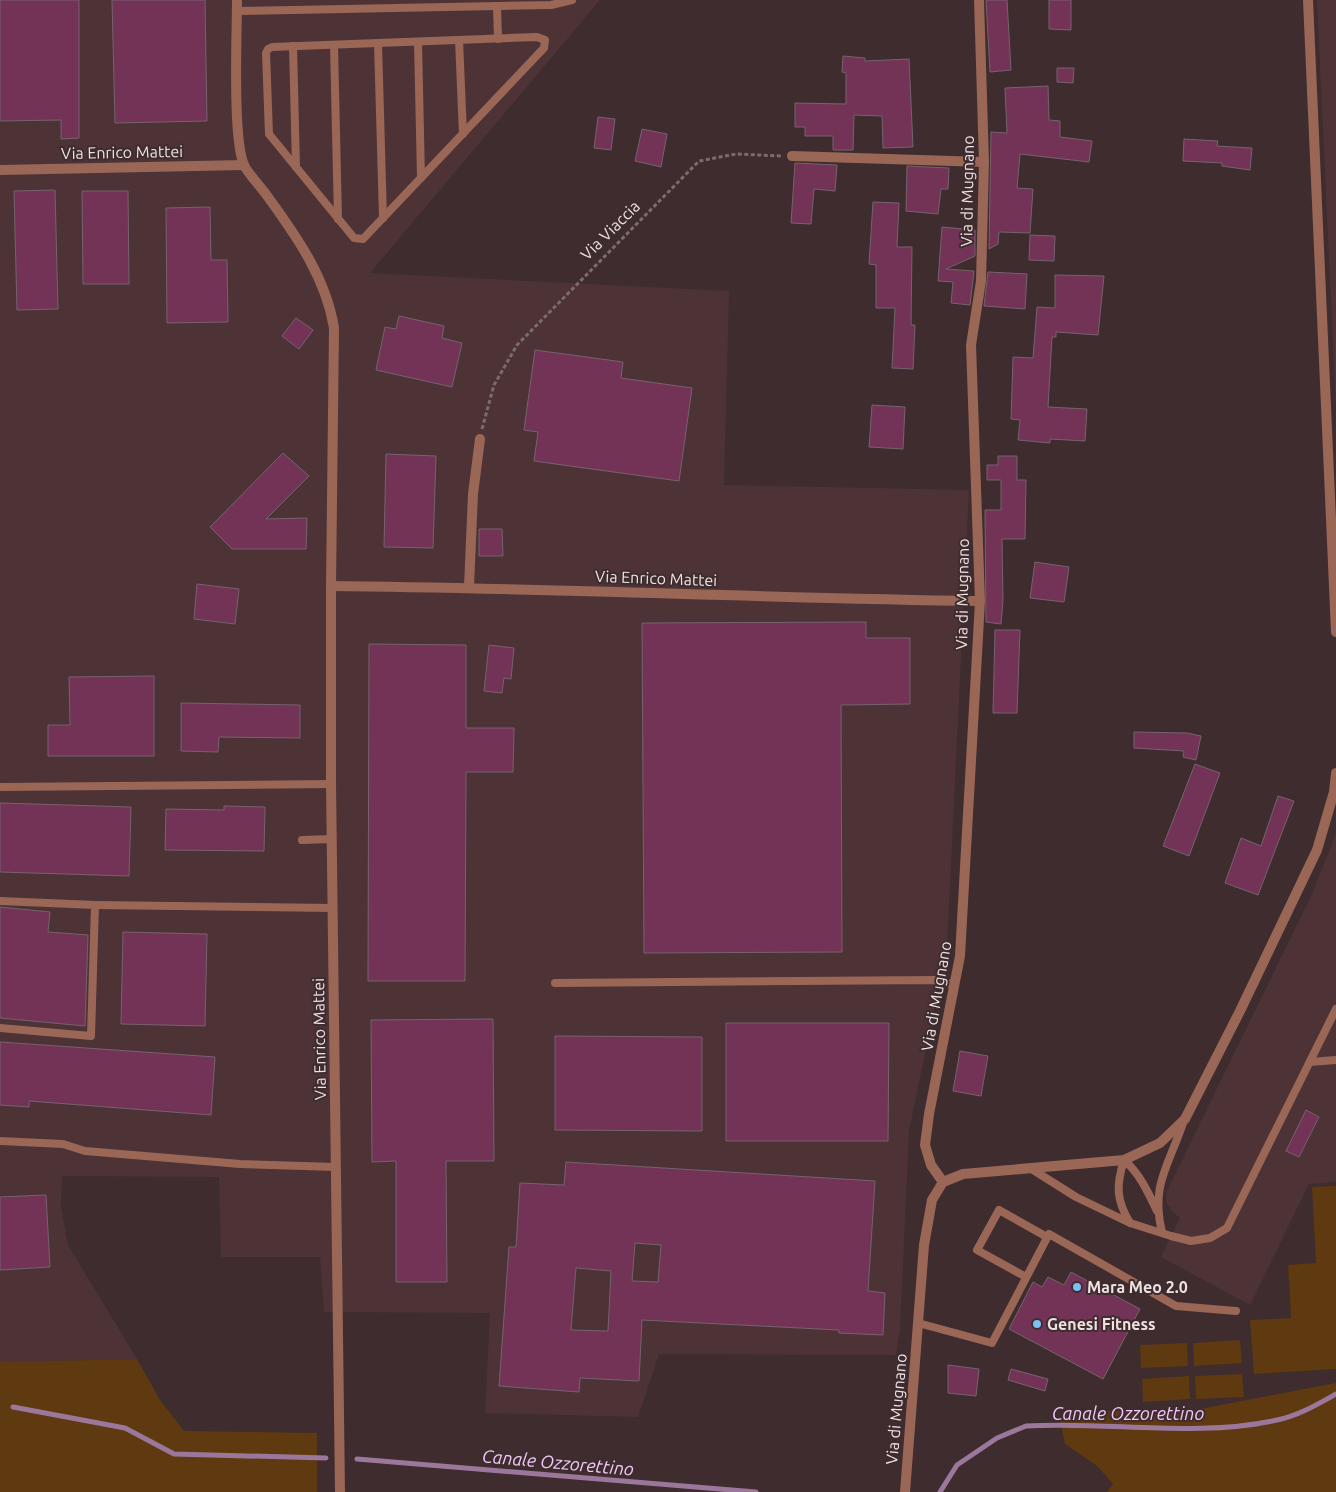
<svg xmlns="http://www.w3.org/2000/svg" width="1336" height="1492" font-family="Ubuntu,sans-serif">
	<style>
		.built { fill: #4d3336 }
		.green { fill: #5f390f }
		.lines { fill: none; stroke-linecap: round; stroke-linejoin: round }
		.stream { stroke: #9b779c; stroke-width: 5 }
		.building { fill: #733357; stroke: #75636c; fill-rule: evenodd }
		.path { stroke: #7c6c6e; stroke-width: 3; stroke-dasharray: 4 2.5; stroke-linecap: butt }
		.lane { stroke: #9a6656; stroke-width: 8 }
		.street { stroke: #9a6656; stroke-width: 10 }
		.poi-dot { fill: #7dbef9; stroke: #3e2c2e; stroke-width: 2 }
		.labels { text-anchor: middle; dominant-baseline: central; stroke-width: 4; stroke-linejoin: round; paint-order: stroke }
		.street-label { font-size: 16px; fill: #ede1e2; stroke: #3e2c2e }
		.poi-label { font-size: 16px; font-weight: bold; fill: #ede1e2; stroke: #3e2c2e; text-anchor: start }
		.water-label { font-size: 18px; font-style: italic; fill: #f1c8f7; stroke: #3e2c2e }
	</style>
	<rect width="100%" height="100%" fill="#3e2c2e"/>
	<g class="built">
		<path d="M0,0H600L370,273L729,291L724,485L969,490L947,947L909,1131L900,1329L896,1355L659,1354L638,1417L485,1413L490,1313L324,1312L320,1257H221L219,1177L62,1176L61,1207L68,1245L137,1359L0,1362Z"/>
		<path d="M1317,0H1336V407Z"/>
		<path d="M1336,834V1182L1309,1184L1250,1305L1161,1257L1180,1218L1173,1212L1167,1203L1166,1193L1311,896Z"/>
	</g>
	<g class="green">
		<path d="M1336,1186V1369L1254,1374L1250,1320L1291,1318L1288,1265L1316,1263L1312,1187Z"/>
		<path d="M1240,1340L1242,1363L1194,1366L1193,1343Z"/>
		<path d="M1187,1343L1188,1366L1141,1368L1140,1345Z"/>
		<path d="M137,1359L160,1400L184,1431L317,1433V1492H0V1362Z"/>
		<path d="M1242,1374L1244,1397L1196,1399L1195,1376Z"/>
		<path d="M1189,1376L1190,1399L1143,1402L1142,1379Z"/>
		<path d="M1336,1383V1492H1107L1113,1484L1097,1466L1065,1444L1060,1421L1067,1411L1194,1410Z"/>
	</g>
	<g class="lines">
		<g class="stream">
			<path d="M13,1407L125,1428L174,1454L326,1458"/>
			<path d="M357,1459L756,1492"/>
			<path d="M940,1492L957,1465L997,1438L1026,1426C1108,1421 1197,1438 1277,1420C1298,1416 1318,1404 1336,1394"/>
		</g>
	</g>
	<g class="building">
		<path d="M0,0H79V138L61,139V120L0,121Z"/>
		<path d="M112,0H205L207,121L115,123Z"/>
		<path d="M986,0H1007L1011,70L990,72Z"/>
		<path d="M1049,0H1071V30L1049,29Z"/>
		<path d="M843,56L865,58V61L909,59L913,147L883,148L882,116L854,115L853,150H833V136H805V127H795V103L846,104V73L842,72Z"/>
		<path d="M1057,68H1074L1073,83L1057,82Z"/>
		<path d="M1048,86L1049,120L1060,121V137L1092,141L1089,162L1020,154L1017,188L1033,189L1030,233L999,232L998,244L989,249L991,132L1007,133L1005,88Z"/>
		<path d="M598,117L615,119L611,150L594,148Z"/>
		<path d="M642,129L667,134L661,167L635,161Z"/>
		<path d="M1184,139L1218,141L1217,146L1252,148L1250,170L1222,166V163L1183,161Z"/>
		<path d="M795,163L837,165L835,191L814,189L811,224L791,223Z"/>
		<path d="M907,166L949,168L948,189H941L938,214L906,211Z"/>
		<path d="M55,190L58,309L17,310L14,191Z"/>
		<path d="M82,191H128L129,284H83Z"/>
		<path d="M873,202L899,203L897,247H912L911,325H915L913,369L892,368L895,308H876V265L869,264Z"/>
		<path d="M210,207L211,260H227L228,322L167,323L166,208Z"/>
		<path d="M942,227L975,230V256L946,269L974,271L970,305L951,303L953,282L938,281Z"/>
		<path d="M1030,235L1055,236L1054,261L1029,260Z"/>
		<path d="M988,272L1027,274L1025,309L984,306Z"/>
		<path d="M1055,275L1104,276L1098,335L1056,332V337H1052L1048,407L1087,409L1085,441L1050,439V443L1018,440L1020,420L1011,419L1013,357L1033,358L1037,307L1055,308Z"/>
		<path d="M399,316L444,326L442,338L462,343L452,387L376,370L385,327L396,329Z"/>
		<path d="M296,318L313,330L299,349L282,336Z"/>
		<path d="M535,350L623,362L621,378L692,388L679,481L534,461L538,432L524,430Z"/>
		<path d="M872,405L905,407L903,449L869,447Z"/>
		<path d="M283,453L309,476L266,519L307,518L306,549H232L210,527Z"/>
		<path d="M386,454L436,456L433,548L384,547Z"/>
		<path d="M998,456H1017V480H1026L1025,539H1002L1003,600L1001,624L986,622L985,510H1001V480H987V465H998Z"/>
		<path d="M479,529H502L503,556H479Z"/>
		<path d="M1035,562L1069,567L1064,602L1030,598Z"/>
		<path d="M197,584L239,589L235,624L194,619Z"/>
		<path d="M866,622V638H910V704L841,705L842,952L644,953L642,623Z"/>
		<path d="M995,630H1020L1017,713H993Z"/>
		<path d="M369,644L466,645V728H514L513,772H466L465,981H368Z"/>
		<path d="M489,645L514,648L511,679L504,678L502,693L484,691Z"/>
		<path d="M154,676V756H48V725H70L69,677Z"/>
		<path d="M181,703L300,705V738L219,737L218,752L181,751Z"/>
		<path d="M1134,732L1187,733L1201,736L1196,760L1183,757L1184,751L1134,748Z"/>
		<path d="M1195,764L1220,773L1189,856L1163,846Z"/>
		<path d="M1278,796L1294,801L1258,895L1225,883L1241,838L1261,846Z"/>
		<path d="M0,803L131,807L129,876L0,872Z"/>
		<path d="M224,806L265,807L264,851L165,850L166,809L224,810Z"/>
		<path d="M0,907L50,912L48,932L88,935L85,1026L0,1018Z"/>
		<path d="M123,932L207,934L205,1026L121,1024Z"/>
		<path d="M493,1019L494,1161H446L447,1282H396V1161L372,1162L371,1020Z"/>
		<path d="M726,1023H889L888,1141H726Z"/>
		<path d="M555,1036L702,1037V1131L555,1130Z"/>
		<path d="M0,1042L215,1057L211,1115L29,1101V1107L0,1105Z"/>
		<path d="M960,1051L988,1056L981,1096L953,1091Z"/>
		<path d="M1306,1110L1319,1117L1299,1157L1286,1151Z"/>
		<path d="M566,1162L875,1181L868,1291L885,1293L883,1335L839,1333V1330L642,1320L639,1381L580,1378L579,1392L499,1386L509,1247H516L520,1183L564,1185ZM635,1243L661,1245L658,1282L632,1281ZM576,1268L611,1271L608,1331L571,1330Z"/>
		<path d="M46,1195L50,1267L0,1270V1197Z"/>
		<path d="M1071,1272L1140,1309L1103,1379L1009,1329L1033,1282L1042,1287L1048,1277L1064,1285Z"/>
		<path d="M948,1365L979,1369L976,1396L948,1393Z"/>
		<path d="M1011,1369L1048,1379L1045,1391L1008,1380Z"/>
	</g>
	<g class="lines">
		<path class="path" d="M482,429L494,385L517,345L699,161L736,154L782,156"/>
		<g class="lane">
			<path d="M497,6L498,39"/>
			<path d="M237,11L551,5L572,0"/>
			<path d="M537,37L545,40L544,48L363,239L354,238L269,134L266,53L268,49L272,47Z"/>
			<path d="M459,40L463,134"/>
			<path d="M418,42L421,178"/>
			<path d="M378,43L383,218"/>
			<path d="M334,45L338,219"/>
			<path d="M293,46L296,167"/>
			<path d="M0,787L331,784"/>
			<path d="M302,840L332,839"/>
			<path d="M0,901L95,905L91,1036L0,1028"/>
			<path d="M95,905L333,908"/>
			<path d="M555,983L935,980L955,985"/>
			<path d="M1310,1062L1336,1060"/>
			<path d="M0,1141L63,1144L85,1151L240,1164L336,1167"/>
			<path d="M1030,1168L1076,1197L1130,1223L1171,1236L1191,1241L1210,1238L1227,1228L1336,1009"/>
			<path d="M1130,1223C1116,1200 1116,1185 1124,1160C1140,1174 1148,1192 1157,1211"/>
			<path d="M1162,1232C1150,1184 1170,1164 1184,1120"/>
			<path d="M1026,1277L977,1250L999,1210L1047,1237"/>
			<path d="M918,1323L992,1343L1049,1234L1176,1306L1236,1311"/>
		</g>
		<g class="street">
			<path d="M237,0C237,31 232,144 245,167C251,177 261,187 268,197C297,237 326,278 334,328L331,586V784L340,1492"/>
			<path d="M1308,0L1336,632"/>
			<path d="M792,156L984,162"/>
			<path d="M0,170L244,165"/>
			<path d="M331,586C547,588 764,598 980,601"/>
			<path d="M469,587L473,494L480,439"/>
			<path d="M943,1182L931,1165L925,1145L929,1114L960,956L980,601L971,345L981,281L984,162L979,0"/>
			<path d="M905,1492L924,1245L932,1200L943,1182L963,1174L1124,1160L1160,1143L1185,1119L1240,1011L1317,850L1334,792L1336,773"/>
		</g>
	</g>
	<g class="poi-dot">
		<circle cx="1077" cy="1287" r="5"/>
		<circle cx="1037" cy="1324" r="5"/>
	</g>
	<g class="labels">
		<g class="street-label">
			<text transform="translate(122 152) rotate(-1)">Via Enrico Mattei</text>
			<text transform="translate(967 191) rotate(-89)">Via di Mugnano</text>
			<text transform="translate(610 230) rotate(-45)">Via Viaccia</text>
			<text transform="translate(656 578) rotate(2)">Via Enrico Mattei</text>
			<text transform="translate(962 594) rotate(-89)">Via di Mugnano</text>
			<text transform="translate(936 996) rotate(-80)">Via di Mugnano</text>
			<text transform="translate(319 1039) rotate(-91)">Via Enrico Mattei</text>
			<text transform="translate(896 1409) rotate(-85)">Via di Mugnano</text>
		</g>
		<g class="poi-label">
			<text x="1087" y="1287">Mara Meo 2.0</text>
			<text x="1047" y="1324">Genesi Fitness</text>
		</g>
		<g class="water-label">
			<text x="1128" y="1413">Canale Ozzorettino</text>
			<text transform="translate(558 1462) rotate(5)">Canale Ozzorettino</text>
		</g>
	</g>
</svg>
